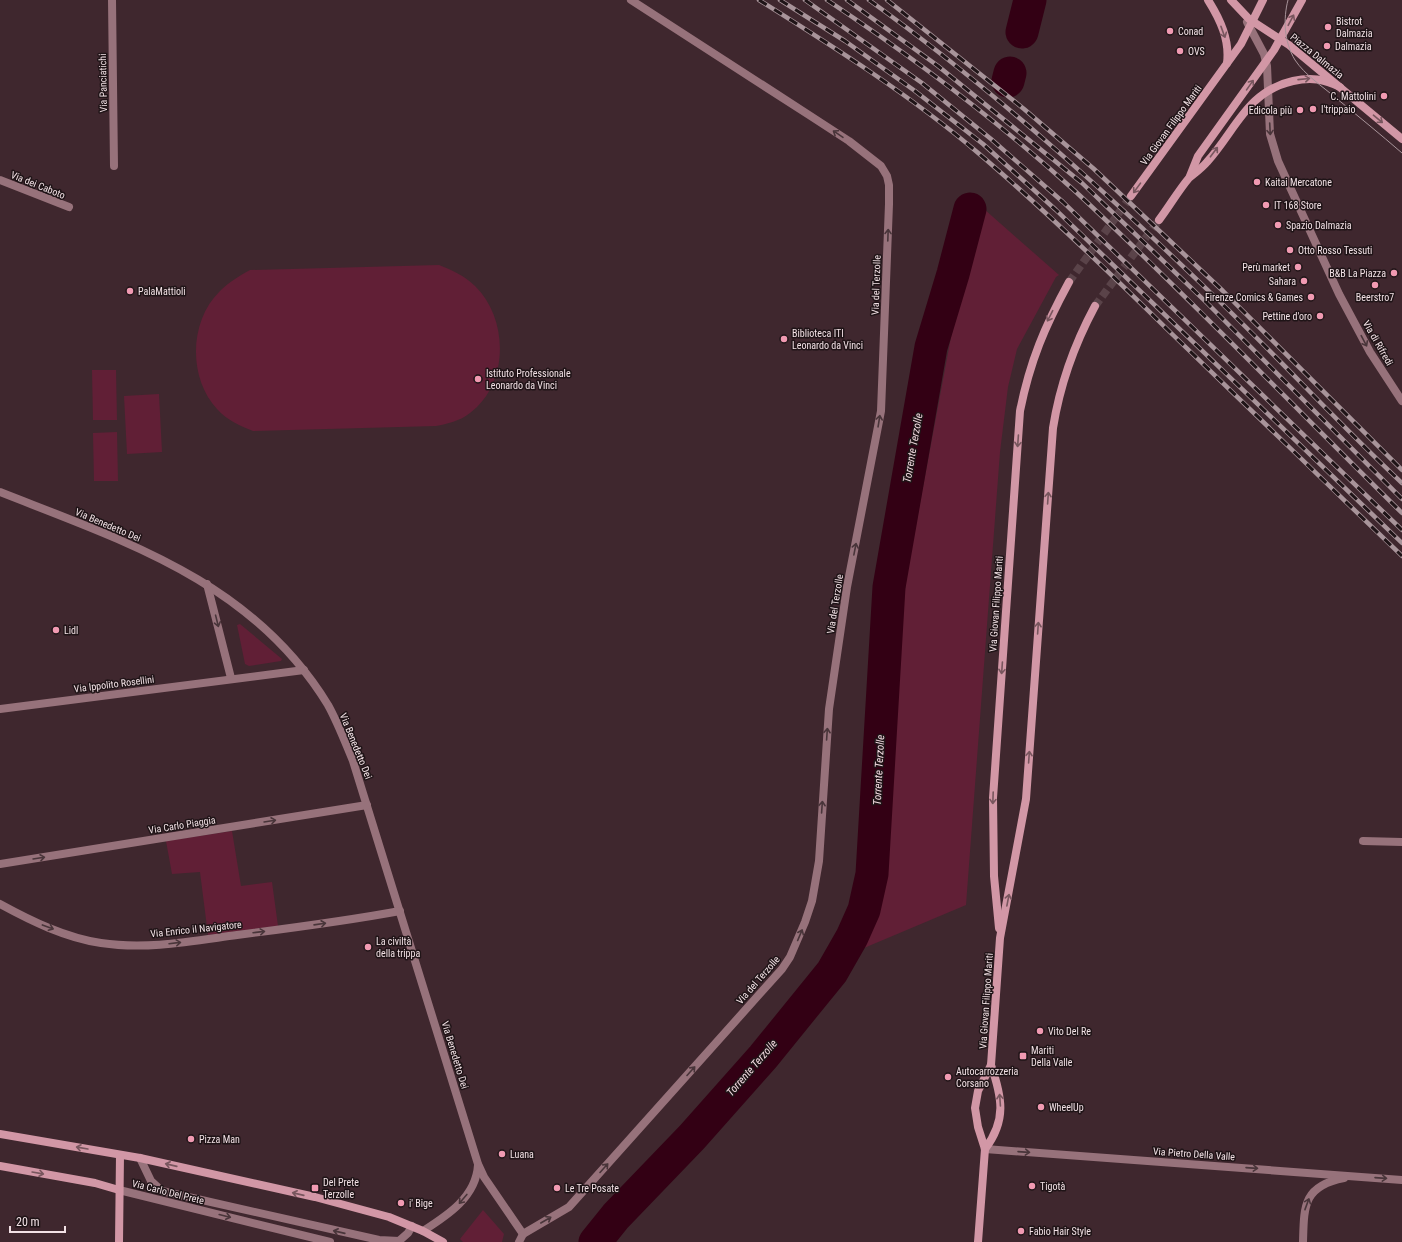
<svg xmlns="http://www.w3.org/2000/svg" width="1402" height="1242" font-family="'Roboto Condensed',sans-serif">
	<style>
		.green { fill: #611f36 }
		.lines { fill: none; stroke-linecap: round; stroke-linejoin: round }
		.river { stroke: #330014; stroke-width: 33 }
		.secondary-tunnel { stroke: #5a4349; stroke-width: 8; stroke-dasharray: 8 4; stroke-linecap: butt }
		.street { stroke: #97727b; stroke-width: 8 }
		.secondary { stroke: #d297a6; stroke-width: 8 }
		.tram { stroke: #a8949a; stroke-width: 1 }
		.rail-casing { stroke: #a8949a; stroke-width: 4.5 }
		.rail { stroke: #1f1417; stroke-width: 3; stroke-dasharray: 9; stroke-linecap: butt }
		.oneway { stroke: #78565e }
		.oneway2 { stroke: #49353a }
		.poi-dot { fill: #f19ab2; stroke: #1f1417; stroke-width: 1.5 }
		.labels { text-anchor: middle; dominant-baseline: central; stroke-width: 3; stroke-linejoin: round; paint-order: stroke }
		.poi-label { font-size: 10px; fill: #f2e1e5; stroke: #1f1417; text-anchor: start }
		.street-label { font-size: 10px; fill: #f2e1e5; stroke: #1f1417 }
		.water-label { font-size: 11px; font-style: italic; fill: #f4dce2; stroke: #1f1417 }
	</style>
	<rect width="100%" height="100%" fill="#3f272e"/>
	<g class="green">
		<path d="M984,209L1059,275L1056,277L1017,349L1008,387L1000,452L966,905L864,948L907,573L951,337Z"/>
		<path d="M439,265C452,270 465,276 475,286C509,319 509,384 470,413C460,421 447,424 436,426L253,431C240,426 227,420 217,409C188,378 189,321 220,291C229,282 239,276 250,270Z"/>
		<path d="M92,370H116L117,420H93Z"/>
		<path d="M159,394L162,452L127,454L124,396Z"/>
		<path d="M117,432L118,481H94L93,433Z"/>
		<path d="M240,624L282,659L281,661L249,666L245,664L237,625Z"/>
		<path d="M232,831L241,886L272,882L278,926L208,935L200,872L172,874L166,841Z"/>
		<path d="M483,1210L504,1234L502,1242H463L460,1239Z"/>
	</g>
	<g class="lines">
		<g class="river">
			<path d="M1022,32L1030,0"/>
			<path d="M1008,81L1010,73"/>
			<path d="M595,1242L616,1216L692,1137L763,1057L832,972L852,937L864,910L872,874L889,587L931,347L953,274L970,209"/>
		</g>
		<g class="secondary-tunnel">
			<path d="M1069,282L1131,196"/>
			<path d="M1095,306L1159,220"/>
		</g>
		<g class="street">
			<path d="M112,0L114,166"/>
			<path d="M1247,22L1264,54L1267,66L1270,134L1278,161L1339,294L1370,352L1402,401"/>
			<path d="M0,180L69,207"/>
			<path d="M0,492C127,542 253,582 328,705C338,723 345,742 353,761L478,1164L484,1177L523,1234"/>
			<path d="M207,584L231,678"/>
			<path d="M0,709L304,670"/>
			<path d="M1363,841L1402,842"/>
			<path d="M0,864L367,805"/>
			<path d="M0,904C31,921 66,938 101,943C147,950 193,941 237,935C292,928 346,921 400,911"/>
			<path d="M985,1149L1402,1180"/>
			<path d="M140,1158L151,1181L162,1191L379,1240L399,1241L408,1233L412,1226"/>
			<path d="M119,1190L330,1242"/>
			<path d="M423,1231C448,1215 476,1197 478,1165"/>
			<path d="M523,1234L569,1207L782,969L790,957L805,922L812,901L819,861L829,709L847,587L881,411L889,204V185L887,176L881,166L849,141L809,115L631,0"/>
			<path d="M519,1242L523,1234"/>
			<path d="M1303,1242C1304,1206 1303,1186 1344,1178"/>
		</g>
		<g class="secondary">
			<path d="M1208,0C1220,19 1230,40 1227,63"/>
			<path d="M1231,0L1249,19L1289,45L1402,139"/>
			<path d="M1190,176L1198,156L1274,50L1302,0"/>
			<path d="M1131,196L1241,44L1263,0"/>
			<path d="M1159,220C1169,207 1178,191 1189,178C1195,173 1202,168 1207,162C1236,130 1247,91 1293,81C1311,77 1324,79 1340,87"/>
			<path d="M999,928L994,876L993,798L1020,411C1030,361 1045,326 1069,282"/>
			<path d="M0,1134L140,1158L315,1197L389,1217L423,1231L443,1242"/>
			<path d="M985,1149C1007,1120 1002,1097 991,1065"/>
			<path d="M0,1166L95,1183L119,1190"/>
			<path d="M119,1242L120,1155"/>
			<path d="M978,1242L985,1149L978,1127L975,1108L978,1091L991,1065L1000,938L1026,799L1053,428C1060,384 1074,345 1095,306"/>
		</g>
		<path class="tram" d="M1288,0C1283,19 1284,42 1295,60C1305,75 1322,86 1336,98C1358,116 1380,134 1402,153"/>
		<defs>
			<g id="rail">
				<path d="M759,0C834,47 910,95 977,152C1044,209 1108,271 1171,333C1248,407 1325,482 1402,556"/>
				<path d="M780,0L845,41L915,91L983,144L1056,210L1402,543"/>
				<path d="M805,0L922,83L991,139L1063,202L1402,530"/>
				<path d="M827,0C914,58 999,122 1076,192C1188,296 1293,406 1402,513"/>
				<path d="M847,0L938,66L1082,183L1207,303L1402,499"/>
				<path d="M869,0C993,89 1105,191 1215,297C1279,358 1338,423 1402,483"/>
				<path d="M887,0L1024,109L1094,169L1223,291L1402,470"/>
			</g>
		</defs>
		<use href="#rail" class="rail-casing"/>
		<use href="#rail" class="rail"/>
	</g>
	<defs><path id="oneway-shaft" d="M-6 0H5M1.5-3L5.5 0L1.5 3" fill="none" stroke-width="1.6" stroke-linecap="round" stroke-linejoin="round"/></defs>
	<g class="oneway">
		<use href="#oneway-shaft" transform="translate(1291 20) rotate(-62)"/>
		<use href="#oneway-shaft" transform="translate(1223 32) rotate(70)"/>
		<use href="#oneway-shaft" transform="translate(1304 79) rotate(-6)"/>
		<use href="#oneway-shaft" transform="translate(1250 85) rotate(-55)"/>
		<use href="#oneway-shaft" transform="translate(1378 119) rotate(40)"/>
		<use href="#oneway-shaft" transform="translate(1214 152) rotate(-53)"/>
		<use href="#oneway-shaft" transform="translate(1137 188) rotate(126)"/>
		<use href="#oneway-shaft" transform="translate(1050 316) rotate(117)"/>
		<use href="#oneway-shaft" transform="translate(1018 441) rotate(94)"/>
		<use href="#oneway-shaft" transform="translate(1048 498) rotate(-86)"/>
		<use href="#oneway-shaft" transform="translate(1038 628) rotate(-86)"/>
		<use href="#oneway-shaft" transform="translate(1002 668) rotate(94)"/>
		<use href="#oneway-shaft" transform="translate(1029 757) rotate(-86)"/>
		<use href="#oneway-shaft" transform="translate(993 798) rotate(92)"/>
		<use href="#oneway-shaft" transform="translate(1008 900) rotate(-79)"/>
		<use href="#oneway-shaft" transform="translate(1000 1100) rotate(-94)"/>
		<use href="#oneway-shaft" transform="translate(82 1148) rotate(-170)"/>
		<use href="#oneway-shaft" transform="translate(171 1165) rotate(-167)"/>
		<use href="#oneway-shaft" transform="translate(38 1173) rotate(10)"/>
		<use href="#oneway-shaft" transform="translate(298 1194) rotate(-167)"/>
	</g>
	<g class="oneway2">
		<use href="#oneway-shaft" transform="translate(1270 129) rotate(87)"/>
		<use href="#oneway-shaft" transform="translate(838 134) rotate(-146)"/>
		<use href="#oneway-shaft" transform="translate(888 235) rotate(-88)"/>
		<use href="#oneway-shaft" transform="translate(1364 341) rotate(62)"/>
		<use href="#oneway-shaft" transform="translate(879 421) rotate(-81)"/>
		<use href="#oneway-shaft" transform="translate(855 549) rotate(-79)"/>
		<use href="#oneway-shaft" transform="translate(217 621) rotate(76)"/>
		<use href="#oneway-shaft" transform="translate(827 734) rotate(-86)"/>
		<use href="#oneway-shaft" transform="translate(822 807) rotate(-86)"/>
		<use href="#oneway-shaft" transform="translate(270 821) rotate(-9)"/>
		<use href="#oneway-shaft" transform="translate(39 858) rotate(-9)"/>
		<use href="#oneway-shaft" transform="translate(320 924) rotate(-8)"/>
		<use href="#oneway-shaft" transform="translate(48 927) rotate(20)"/>
		<use href="#oneway-shaft" transform="translate(259 932) rotate(-7)"/>
		<use href="#oneway-shaft" transform="translate(800 935) rotate(-67)"/>
		<use href="#oneway-shaft" transform="translate(175 943) rotate(-7)"/>
		<use href="#oneway-shaft" transform="translate(691 1071) rotate(-48)"/>
		<use href="#oneway-shaft" transform="translate(1024 1152) rotate(4)"/>
		<use href="#oneway-shaft" transform="translate(604 1168) rotate(-48)"/>
		<use href="#oneway-shaft" transform="translate(1252 1168) rotate(4)"/>
		<use href="#oneway-shaft" transform="translate(1381 1178) rotate(4)"/>
		<use href="#oneway-shaft" transform="translate(463 1199) rotate(130)"/>
		<use href="#oneway-shaft" transform="translate(1307 1204) rotate(-70)"/>
		<use href="#oneway-shaft" transform="translate(225 1216) rotate(14)"/>
		<use href="#oneway-shaft" transform="translate(546 1220) rotate(-30)"/>
		<use href="#oneway-shaft" transform="translate(339 1232) rotate(-167)"/>
	</g>
	<g class="poi-dot">
		<circle cx="1328" cy="27" r="4"/>
		<circle cx="1170" cy="31" r="4"/>
		<circle cx="1327" cy="46" r="4"/>
		<circle cx="1180" cy="51" r="4"/>
		<circle cx="1384" cy="96" r="4"/>
		<circle cx="1313" cy="109" r="4"/>
		<circle cx="1300" cy="110" r="4"/>
		<circle cx="1257" cy="182" r="4"/>
		<circle cx="1266" cy="205" r="4"/>
		<circle cx="1278" cy="225" r="4"/>
		<circle cx="1290" cy="250" r="4"/>
		<circle cx="1298" cy="267" r="4"/>
		<circle cx="1394" cy="273" r="4"/>
		<circle cx="1304" cy="281" r="4"/>
		<circle cx="1375" cy="285" r="4"/>
		<circle cx="130" cy="291" r="4"/>
		<circle cx="1311" cy="297" r="4"/>
		<circle cx="1320" cy="316" r="4"/>
		<circle cx="784" cy="339" r="4"/>
		<circle cx="478" cy="379" r="4"/>
		<circle cx="56" cy="630" r="4"/>
		<circle cx="368" cy="947" r="4"/>
		<circle cx="1040" cy="1031" r="4"/>
		<rect x="1019" y="1052" width="8" height="8" rx="2"/>
		<circle cx="948" cy="1077" r="4"/>
		<circle cx="1041" cy="1107" r="4"/>
		<circle cx="191" cy="1139" r="4"/>
		<circle cx="502" cy="1154" r="4"/>
		<circle cx="1032" cy="1186" r="4"/>
		<rect x="311" y="1184" width="8" height="8" rx="2"/>
		<circle cx="557" cy="1188" r="4"/>
		<circle cx="401" cy="1203" r="4"/>
		<circle cx="1021" cy="1231" r="4"/>
	</g>
	<g class="labels">
		<g class="poi-label">
			<text x="1336" y="21">Bistrot<tspan x="1336" dy="12">Dalmazia</tspan></text>
			<text x="1178" y="31">Conad</text>
			<text x="1335" y="46">Dalmazia</text>
			<text x="1188" y="51">OVS</text>
			<text x="1376" y="96" text-anchor="end">C. Mattolini</text>
			<text x="1321" y="109">I'trippaio</text>
			<text x="1292" y="110" text-anchor="end">Edicola più</text>
			<text x="1265" y="182">Kaitai Mercatone</text>
			<text x="1274" y="205">IT 168 Store</text>
			<text x="1286" y="225">Spazio Dalmazia</text>
			<text x="1298" y="250">Otto Rosso Tessuti</text>
			<text x="1290" y="267" text-anchor="end">Perù market</text>
			<text x="1386" y="273" text-anchor="end">B&amp;B La Piazza</text>
			<text x="1296" y="281" text-anchor="end">Sahara</text>
			<text x="138" y="291">PalaMattioli</text>
			<text x="1303" y="297" text-anchor="end">Firenze Comics &amp; Games</text>
			<text x="1375" y="297" text-anchor="middle">Beerstro7</text>
			<text x="1312" y="316" text-anchor="end">Pettine d'oro</text>
			<text x="792" y="333">Biblioteca ITI<tspan x="792" dy="12">Leonardo da Vinci</tspan></text>
			<text x="486" y="373">Istituto Professionale<tspan x="486" dy="12">Leonardo da Vinci</tspan></text>
			<text x="64" y="630">Lidl</text>
			<text x="376" y="941">La civiltà<tspan x="376" dy="12">della trippa</tspan></text>
			<text x="1048" y="1031">Vito Del Re</text>
			<text x="1031" y="1050">Mariti<tspan x="1031" dy="12">Della Valle</tspan></text>
			<text x="956" y="1071">Autocarrozzeria<tspan x="956" dy="12">Corsano</tspan></text>
			<text x="1049" y="1107">WheelUp</text>
			<text x="199" y="1139">Pizza Man</text>
			<text x="510" y="1154">Luana</text>
			<text x="323" y="1182">Del Prete<tspan x="323" dy="12">Terzolle</tspan></text>
			<text x="1040" y="1186">Tigotà</text>
			<text x="565" y="1188">Le Tre Posate</text>
			<text x="409" y="1203">i' Bige</text>
			<text x="1029" y="1231">Fabio Hair Style</text>
		</g>
		<g class="street-label">
			<text transform="translate(1317 56) rotate(39)">Piazza Dalmazia</text>
			<text transform="translate(103 83) rotate(-91)">Via Panciatichi</text>
			<text transform="translate(1171 125) rotate(-54)">Via Giovan Filippo Mariti</text>
			<text transform="translate(38 185) rotate(22)">Via dei Caboto</text>
			<text transform="translate(876 285) rotate(-88)">Via del Terzolle</text>
			<text transform="translate(1378 343) rotate(60)">Via di Rifredi</text>
			<text transform="translate(108 525) rotate(23)">Via Benedetto Dei</text>
			<text transform="translate(835 604) rotate(-81)">Via del Terzolle</text>
			<text transform="translate(996 604) rotate(-86)">Via Giovan Filippo Mariti</text>
			<text transform="translate(114 684) rotate(-7)">Via Ippolito Rosellini</text>
			<text transform="translate(356 746) rotate(68)">Via Benedetto Dei</text>
			<text transform="translate(182 825) rotate(-9)">Via Carlo Piaggia</text>
			<text transform="translate(196 929) rotate(-6)">Via Enrico il Navigatore</text>
			<text transform="translate(758 980) rotate(-49)">Via del Terzolle</text>
			<text transform="translate(986 1001) rotate(-86)">Via Giovan Filippo Mariti</text>
			<text transform="translate(455 1055) rotate(73)">Via Benedetto Dei</text>
			<text transform="translate(1194 1154) rotate(4)">Via Pietro Della Valle</text>
			<text transform="translate(168 1192) rotate(14)">Via Carlo Del Prete</text>
		</g>
		<g class="water-label">
			<text transform="translate(913 448) rotate(-80)">Torrente Terzolle</text>
			<text transform="translate(879 770) rotate(-87)">Torrente Terzolle</text>
			<text transform="translate(752 1068) rotate(-49)">Torrente Terzolle</text>
		</g>
	</g>
	<path d="M10 1226v6h55v-6" fill="none" stroke="#f2e1e5" stroke-width="2"/>
	<text x="16" y="1226" font-size="12" fill="#f2e1e5" stroke="#1f1417" stroke-width="3" paint-order="stroke">20 m</text>
</svg>
